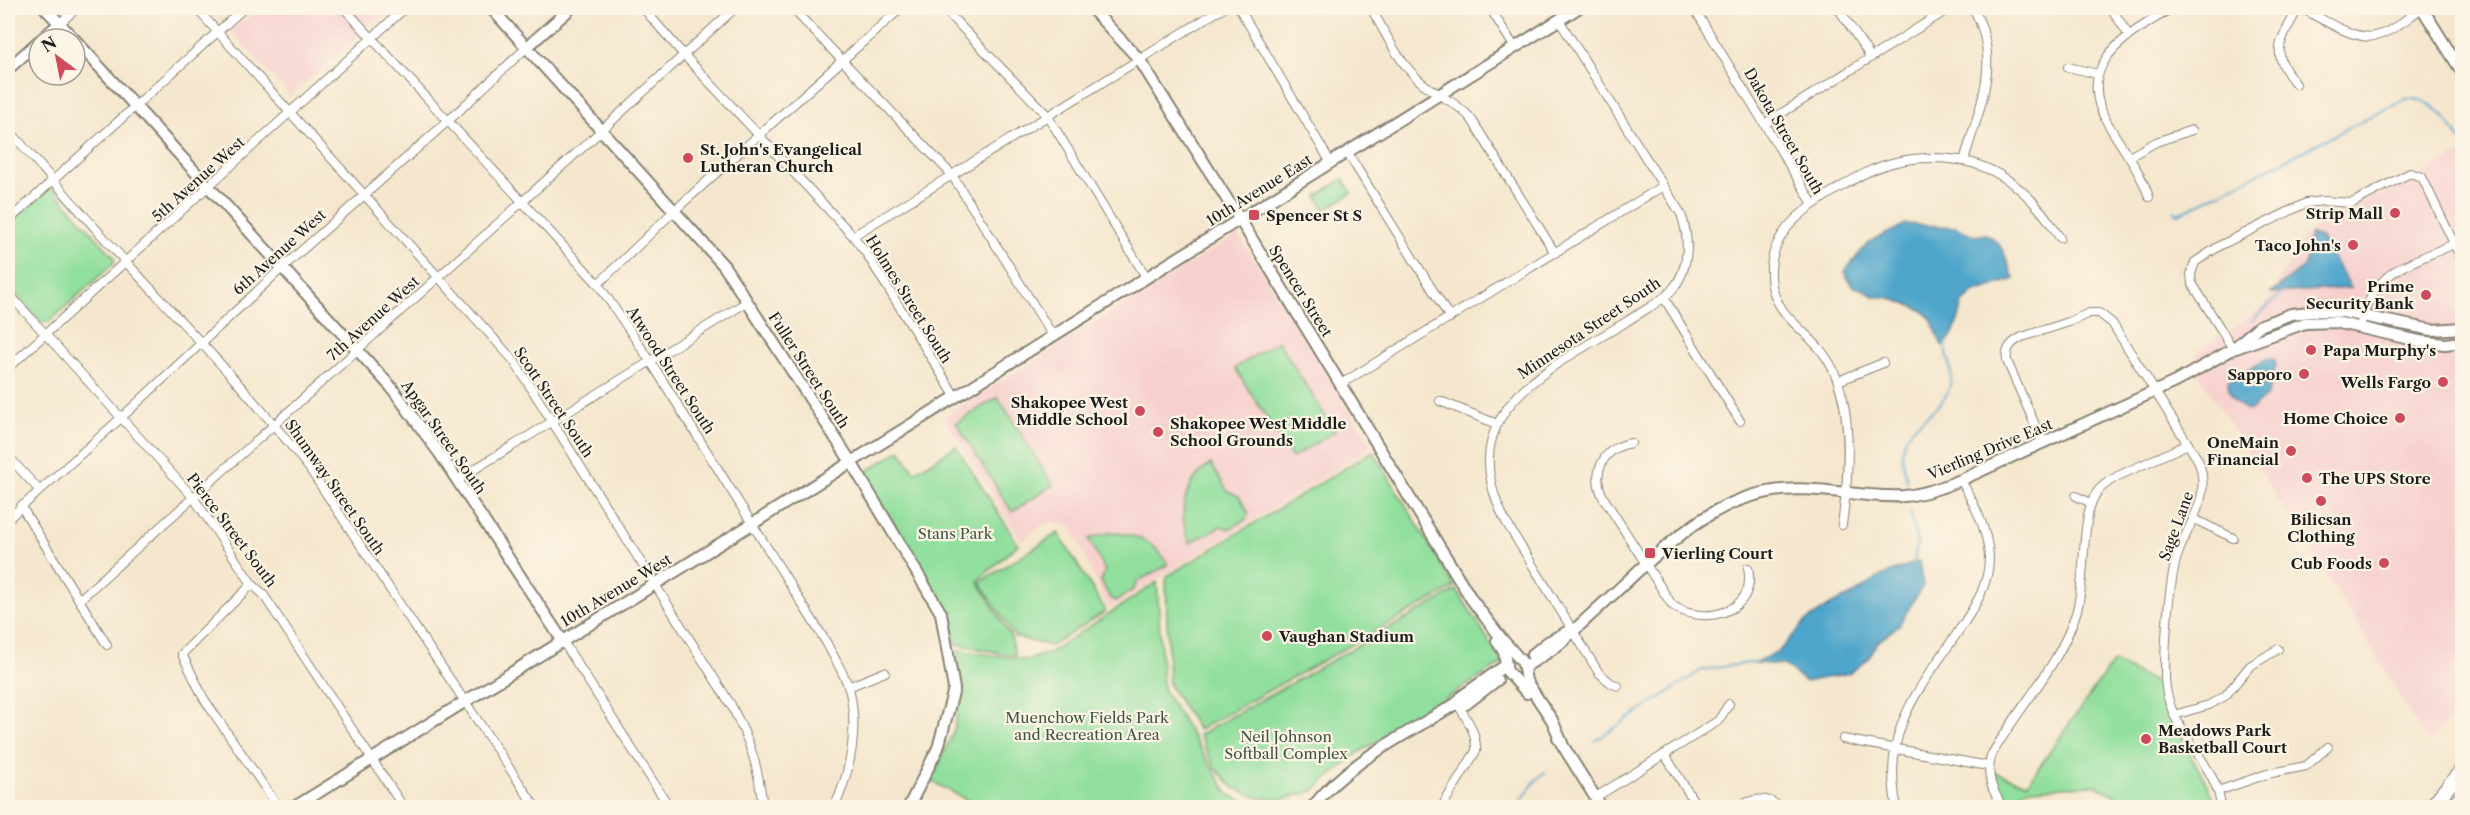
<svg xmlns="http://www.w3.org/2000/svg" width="2470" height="815" font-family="'Libre Caslon Text',serif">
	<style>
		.built { fill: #f7d0ce }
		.green { fill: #91df9e; stroke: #567e5d; stroke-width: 1.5 }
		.water { fill: #4ea5cb; stroke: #356074; stroke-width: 1.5 }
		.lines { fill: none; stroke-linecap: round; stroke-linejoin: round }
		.stream { stroke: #4ea5cb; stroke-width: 2 }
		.street-casing { stroke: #888274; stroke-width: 10 }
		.secondary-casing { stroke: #888274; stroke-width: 14 }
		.highway-casing { stroke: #888274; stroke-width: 16 }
		.street { stroke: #fff; stroke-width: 8 }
		.secondary { stroke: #fff; stroke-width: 10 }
		.highway { stroke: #fff; stroke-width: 14 }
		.poi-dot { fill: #d1495b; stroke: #fcf5e5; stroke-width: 2 }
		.labels { text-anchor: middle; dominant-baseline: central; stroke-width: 4.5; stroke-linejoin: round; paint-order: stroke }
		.street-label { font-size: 15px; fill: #1c1c1c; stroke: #fcf5e5 }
		.poi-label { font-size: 15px; font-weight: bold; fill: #1c1c1c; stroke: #fcf5e5; text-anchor: end }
		.park-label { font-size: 15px; fill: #3f5643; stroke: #fcf5e5 }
	</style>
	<rect width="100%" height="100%" fill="#fcf5e5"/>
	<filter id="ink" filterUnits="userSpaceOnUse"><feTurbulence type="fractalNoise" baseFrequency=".0167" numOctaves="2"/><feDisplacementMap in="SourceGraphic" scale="12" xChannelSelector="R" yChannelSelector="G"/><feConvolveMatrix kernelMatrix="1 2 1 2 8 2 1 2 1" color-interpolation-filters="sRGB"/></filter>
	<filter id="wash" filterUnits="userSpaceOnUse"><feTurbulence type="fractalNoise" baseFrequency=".008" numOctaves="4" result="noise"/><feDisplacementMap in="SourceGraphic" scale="24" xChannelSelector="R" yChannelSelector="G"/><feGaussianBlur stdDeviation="1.35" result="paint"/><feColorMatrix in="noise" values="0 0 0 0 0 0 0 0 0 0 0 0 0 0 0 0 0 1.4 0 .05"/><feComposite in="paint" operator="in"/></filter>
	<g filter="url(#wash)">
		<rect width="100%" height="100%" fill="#f5e7cd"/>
		<g class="built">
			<path d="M259,8H389L290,96L231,31Z"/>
			<path d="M2462,153V705L2428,744L2361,630L2194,367L2197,353L2266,305L2300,242L2315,227Z"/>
			<path d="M1238,234L1372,447L1109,609L1071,526L1049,521L1021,541L944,417Z"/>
		</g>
		<g class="green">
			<path d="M1343,179L1352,193L1325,210L1317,196Z"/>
			<path d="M53,189L114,257V263L49,322L42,323L8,286V225L47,190Z"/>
			<path d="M1278,341L1335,431L1292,458L1235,368Z"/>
			<path d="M998,397L1053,485L1012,512L956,423Z"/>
			<path d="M956,446L1018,544L978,581L1011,637L1015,656L957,644L943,604L863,474L900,450L915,472Z"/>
			<path d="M1373,451L1455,587L1198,730L1169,685L1166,577Z"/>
			<path d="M1211,464L1228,492L1239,496L1249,513L1245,520L1229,529L1221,526L1190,543C1177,514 1183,482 1211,464Z"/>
			<path d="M1058,533L1106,611L1051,646L1015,637L980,582Z"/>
			<path d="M1109,533C1135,533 1156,541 1168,565L1138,581L1134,589L1116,601L1110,598L1101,581L1105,571L1089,539Z"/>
			<path d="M1157,582L1163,689L1229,795L1258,807L1294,802L1291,807H980L931,781L954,730L960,694L958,650L1027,660L1051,652Z"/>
			<path d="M1457,590L1503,663L1355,755L1313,791L1284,799L1259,798L1233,787L1215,768L1199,735Z"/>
			<path d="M2113,662L2158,683L2166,713L2207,784L2214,803L2193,807H2137L2096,785L2028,789L2006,802L1997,786L1994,772L2028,783Z"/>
		</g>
		<g class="water">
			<path d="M1906,224L1955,227L1975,236L1986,234C2005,244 2006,260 2014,279L1975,292L1962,303C1961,316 1953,340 1942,346L1931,319L1922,310L1890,298L1874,296L1863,289L1854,287L1844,272L1869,242Z"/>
			<path d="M2310,234L2321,238L2351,288L2271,293L2305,266Z"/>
			<path d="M2268,358L2275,360L2276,365L2267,396L2249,411C2237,405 2228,395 2228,382Z"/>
			<path d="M1919,561L1923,585L1899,625L1877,643L1868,659L1850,673L1805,682L1784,665L1755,663L1780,650L1806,621L1832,604L1854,594L1881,576Z"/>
		</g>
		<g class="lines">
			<g class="stream">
				<path d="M2174,211L2178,214L2406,99C2434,96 2448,122 2462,142"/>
				<path d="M2253,320L2284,291"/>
				<path d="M1907,481C1905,473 1902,462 1902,453C1902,423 1943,414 1950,386C1953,372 1948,357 1945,344"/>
				<path d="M1910,511L1917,542L1914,563"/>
				<path d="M1595,741L1702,670L1757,662"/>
				<path d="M1516,808L1536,780L1545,772"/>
			</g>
		</g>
	</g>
	<g filter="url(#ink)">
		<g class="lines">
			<defs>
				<g id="street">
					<path d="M196,8L514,361L731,705C751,743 758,765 763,808"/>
					<path d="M344,8L598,284L651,362L826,642C833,656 844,673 849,688C859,728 851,771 834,808"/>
					<path d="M643,8L683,54L853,236L866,253L955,396"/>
					<path d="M792,8L952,175L1053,336"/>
					<path d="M943,8L1047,115L1146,277"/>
					<path d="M1239,8L1331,163"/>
					<path d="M1371,8C1385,32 1398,62 1420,81C1437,96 1458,102 1472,120L1555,253"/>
					<path d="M1490,8L1515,48"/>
					<path d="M1694,8L1813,204"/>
					<path d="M1838,8L1870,56"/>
					<path d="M2111,8L2128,34"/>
					<path d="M2301,8C2318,16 2354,41 2374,36C2391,33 2407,18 2422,8"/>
					<path d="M1559,20L1681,214C1690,239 1690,270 1671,291C1659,304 1640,312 1626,322C1549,369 1448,412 1506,522L1599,673L1611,683L1618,686"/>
					<path d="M60,23L77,8"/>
					<path d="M2068,67L2098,74"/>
					<path d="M2296,84C2268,51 2281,42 2298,8"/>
					<path d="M1766,123L1950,8"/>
					<path d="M8,129C47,173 86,219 126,262C189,330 252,395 309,468L536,808"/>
					<path d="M1347,152L1450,318"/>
					<path d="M2129,157L2156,142L2192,130"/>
					<path d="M1964,161C1979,107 2003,61 1973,8"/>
					<path d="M2149,197C2140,170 2122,148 2108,124C2072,63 2128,35 2172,8"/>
					<path d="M8,221L244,8"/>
					<path d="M853,236L1223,8"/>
					<path d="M598,284L675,210L901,8"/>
					<path d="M8,293L193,497L252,584L263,594L404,808"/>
					<path d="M1664,298L1740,421"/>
					<path d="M2360,327C2374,268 2406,266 2456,243"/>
					<path d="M2233,349L2192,283L2191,274L2195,262L2221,245L2306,203L2323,201L2352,203L2410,173L2422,177L2462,260"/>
					<path d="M8,368L405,8"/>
					<path d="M1838,381L1883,363"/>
					<path d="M1341,384L1663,186"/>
					<path d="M1440,401L1497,424"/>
					<path d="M1631,443C1603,448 1591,472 1603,497L1672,605C1702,627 1758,613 1748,568"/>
					<path d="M2043,443L2007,361C2005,348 2012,342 2022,337L2069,322L2089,313H2099L2112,323L2198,460C2214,502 2184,525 2175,564C2168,593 2165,643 2165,674C2164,730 2218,761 2221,808"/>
					<path d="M8,456L39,490"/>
					<path d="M457,480L747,302"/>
					<path d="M2076,496L2091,503"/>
					<path d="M21,506L107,645"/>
					<path d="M8,519L121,418L283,267L448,121L526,48"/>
					<path d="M2194,519L2233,538"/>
					<path d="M1842,525C1849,475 1856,396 1823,353C1806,330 1778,317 1772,286C1764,238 1799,212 1834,191C1854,179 1873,167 1896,162C1917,157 1938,157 1959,160C2005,168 2037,200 2060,238"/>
					<path d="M252,584L182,654L204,699L279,808"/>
					<path d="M79,600L602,130L735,8"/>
					<path d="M562,640L670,808"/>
					<path d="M848,687L885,672"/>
					<path d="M2174,715L2209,705L2225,696L2250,666L2278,649"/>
					<path d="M1843,739L1988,766"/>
					<path d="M1665,755L1698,808"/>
					<path d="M2218,791L2267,774L2306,766L2328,747"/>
					<path d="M1596,797L1718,721L1729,704"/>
					<path d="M1441,808L1476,751C1477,733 1467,719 1457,703"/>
					<path d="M1734,808C1751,800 1765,794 1781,808"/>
					<path d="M1897,808C1880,729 1920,689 1960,629C1975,606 1989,586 1989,557C1988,530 1974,504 1961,480"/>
					<path d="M2003,808C1992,790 1986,777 1991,756C2018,707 2061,665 2077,610C2086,578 2081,521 2094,497C2099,487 2109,481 2118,476L2188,444"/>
				</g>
				<g id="secondary">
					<path d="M45,8L74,39"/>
					<path d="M491,8L724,266L851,462L941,613L954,689L938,748L908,808"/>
					<path d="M1091,8L1139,59L1247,231L1472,600L1501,638L1523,663L1526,681L1552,720L1562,743"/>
					<path d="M2422,8L2462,72"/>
					<path d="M42,39L60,23"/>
					<path d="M75,40L392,388L440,454L562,640"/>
					<path d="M526,48L571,8"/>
					<path d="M8,69L39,41"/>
					<path d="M2236,348L2305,323L2335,322L2419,341L2445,344L2462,342"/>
					<path d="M1497,641L1504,652L1507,671L1527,693"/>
					<path d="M1532,655L1548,642L1567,632"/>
					<path d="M1524,668C1537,658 1553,651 1565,639C1589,616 1614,594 1638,571C1678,536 1714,502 1768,492C1814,483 1859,499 1904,496C1925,494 1943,487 1961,480L2175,382L2233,349L2259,326L2291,314L2320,311L2343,312L2432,330L2462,328"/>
					<path d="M1457,703L1466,704L1497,680"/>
					<path d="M1558,738L1602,808"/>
					<path d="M293,808L752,524L1578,8"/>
					<path d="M1312,808C1346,762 1409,733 1457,703L1462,696L1506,665"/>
				</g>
				<g id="highway">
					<path d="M2430,808L2462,770"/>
					<path d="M2451,808L2462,797"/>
				</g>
			</defs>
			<use href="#street" class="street-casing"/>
			<use href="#secondary" class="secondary-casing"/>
			<use href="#highway" class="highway-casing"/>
			<use href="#street" class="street"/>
			<use href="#secondary" class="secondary"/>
			<use href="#highway" class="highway"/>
		</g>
	</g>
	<g class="poi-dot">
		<circle cx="688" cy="158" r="6"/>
		<circle cx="2395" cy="213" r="6"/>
		<rect x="1248" y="209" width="12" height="12" rx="3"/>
		<circle cx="2353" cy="245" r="6"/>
		<circle cx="2426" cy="295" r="6"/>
		<circle cx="2311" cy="350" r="6"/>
		<circle cx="2304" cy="374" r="6"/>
		<circle cx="2443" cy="382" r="6"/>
		<circle cx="1140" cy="411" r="6"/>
		<circle cx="2400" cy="418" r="6"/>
		<circle cx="1158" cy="432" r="6"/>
		<circle cx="2291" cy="451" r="6"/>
		<circle cx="2307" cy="478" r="6"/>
		<circle cx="2321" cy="501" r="6"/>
		<rect x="1644" y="547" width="12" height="12" rx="3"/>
		<circle cx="2384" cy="563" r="6"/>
		<circle cx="1267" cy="636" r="6"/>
		<circle cx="2146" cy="739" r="6"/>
	</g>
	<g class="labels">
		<g class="street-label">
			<text transform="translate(1784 131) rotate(60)">Dakota Street South</text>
			<text transform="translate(198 179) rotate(-42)">5th Avenue West</text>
			<text transform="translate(1259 190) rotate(-32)">10th Avenue East</text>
			<text transform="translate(279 252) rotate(-42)">6th Avenue West</text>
			<text transform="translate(1301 291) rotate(58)">Spencer Street</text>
			<text transform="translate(909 299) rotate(58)">Holmes Street South</text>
			<text transform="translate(373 318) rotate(-42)">7th Avenue West</text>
			<text transform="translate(1589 328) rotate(-34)">Minnesota Street South</text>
			<text transform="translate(671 370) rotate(57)">Atwood Street South</text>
			<text transform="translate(809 370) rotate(57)">Fuller Street South</text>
			<text transform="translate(554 402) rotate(56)">Scott Street South</text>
			<text transform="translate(444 437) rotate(55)">Apgar Street South</text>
			<text transform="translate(1990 449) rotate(-23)">Vierling Drive East</text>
			<text transform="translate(335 487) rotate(55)">Shumway Street South</text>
			<text transform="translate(2176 526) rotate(-70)">Sage Lane</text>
			<text transform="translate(232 530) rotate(53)">Pierce Street South</text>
			<text transform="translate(616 590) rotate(-31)">10th Avenue West</text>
		</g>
		<g class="poi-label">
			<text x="700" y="149" text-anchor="start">St. John's Evangelical<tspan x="700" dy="17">Lutheran Church</tspan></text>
			<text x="2383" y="213">Strip Mall</text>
			<text x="1266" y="215" text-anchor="start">Spencer St S</text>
			<text x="2341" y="245">Taco John's</text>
			<text x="2414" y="286">Prime<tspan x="2414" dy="17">Security Bank</tspan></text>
			<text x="2323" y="350" text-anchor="start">Papa Murphy's</text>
			<text x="2292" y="374">Sapporo</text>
			<text x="2431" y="382">Wells Fargo</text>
			<text x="1128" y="402">Shakopee West<tspan x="1128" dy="17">Middle School</tspan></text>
			<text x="2388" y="418">Home Choice</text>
			<text x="1170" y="423" text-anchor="start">Shakopee West Middle<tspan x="1170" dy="17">School Grounds</tspan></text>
			<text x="2279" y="442">OneMain<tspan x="2279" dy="17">Financial</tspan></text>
			<text x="2319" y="478" text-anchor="start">The UPS Store</text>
			<text x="2321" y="519" text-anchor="middle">Bilicsan<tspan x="2321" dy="17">Clothing</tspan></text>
			<text x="1662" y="553" text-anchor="start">Vierling Court</text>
			<text x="2372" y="563">Cub Foods</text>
			<text x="1279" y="636" text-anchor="start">Vaughan Stadium</text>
			<text x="2158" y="730" text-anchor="start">Meadows Park<tspan x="2158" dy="17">Basketball Court</tspan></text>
		</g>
		<g class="park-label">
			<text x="955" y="533">Stans Park</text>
			<text x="1087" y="717">Muenchow Fields Park<tspan x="1087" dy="17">and Recreation Area</tspan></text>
			<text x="1286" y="736">Neil Johnson<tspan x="1286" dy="17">Softball Complex</tspan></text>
		</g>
	</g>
	<rect width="2470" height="815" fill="none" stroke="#fcf5e5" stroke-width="30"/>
	<g transform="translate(57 57) rotate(328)"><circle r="28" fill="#fcf5e5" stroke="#a29e95" stroke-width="1.5"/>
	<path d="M0-4.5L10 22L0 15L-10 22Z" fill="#d1495b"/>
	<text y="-9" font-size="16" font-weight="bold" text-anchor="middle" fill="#1c1c1c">N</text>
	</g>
</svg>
